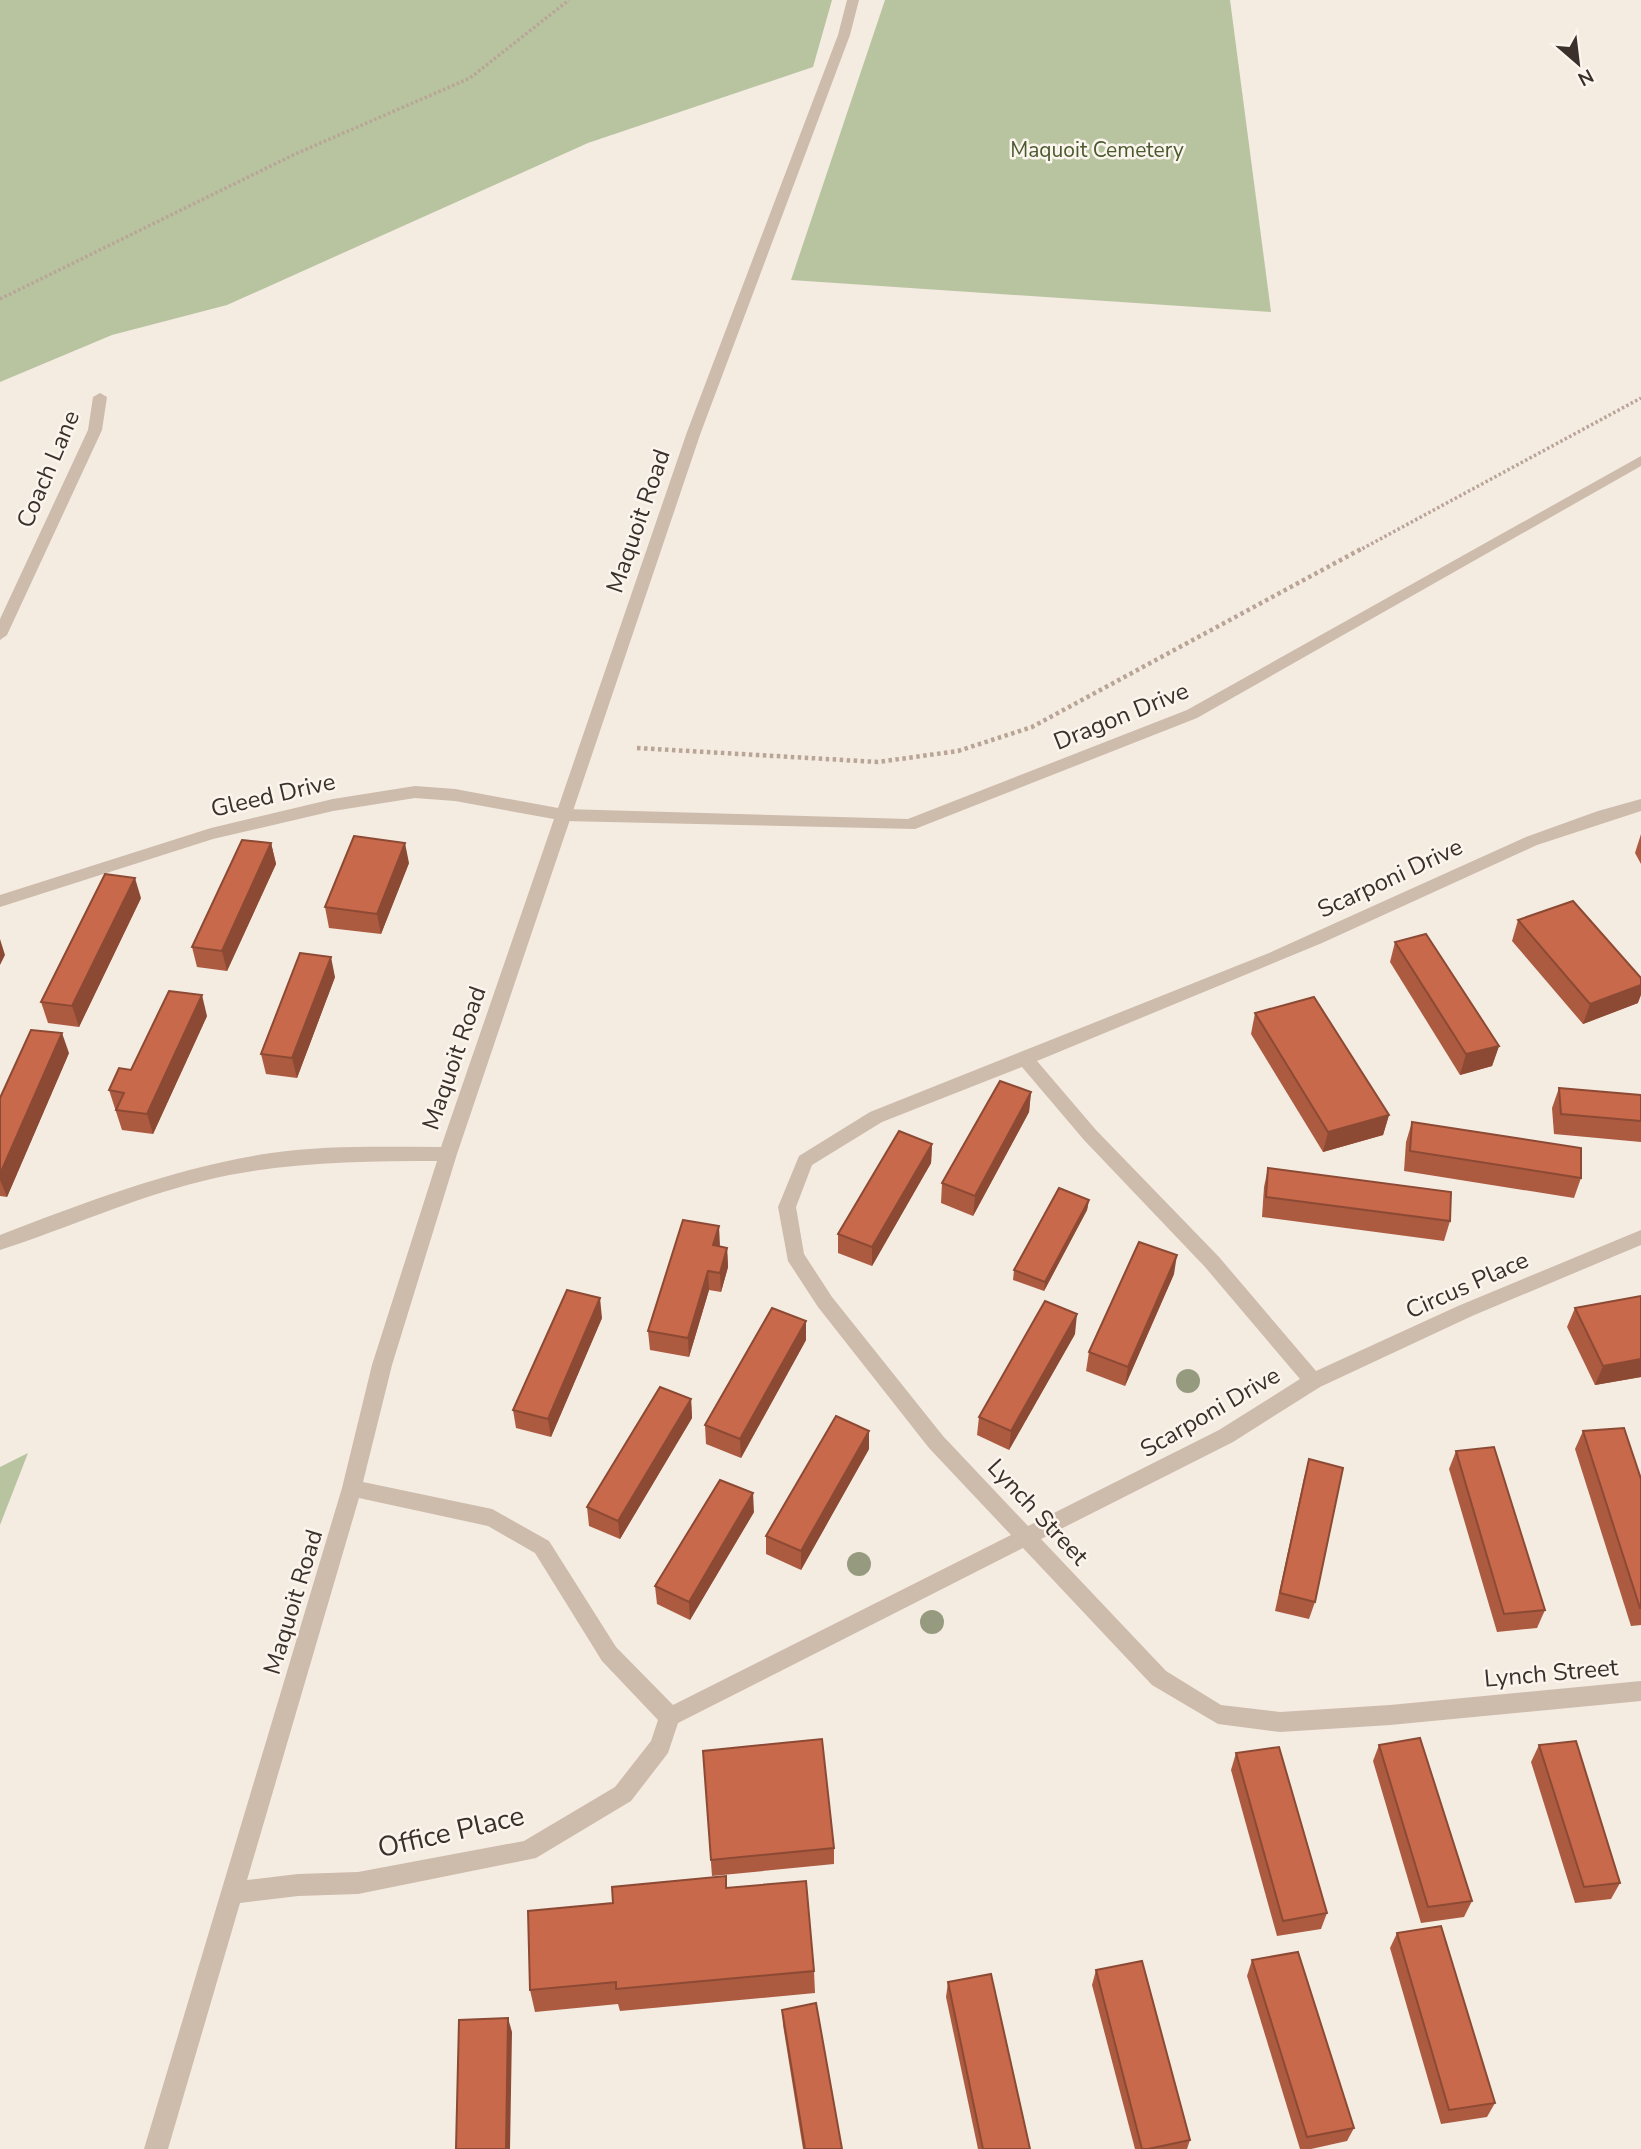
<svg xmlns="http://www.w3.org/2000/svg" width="1641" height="2149" font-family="'Nunito Sans',sans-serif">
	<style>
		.green { fill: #b8c4a0 }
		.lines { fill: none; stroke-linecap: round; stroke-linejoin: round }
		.path-far1 { stroke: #b9a596; stroke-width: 3.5; stroke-dasharray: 2.5 2.5; stroke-linecap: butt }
		.path { stroke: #b9a596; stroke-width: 4.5; stroke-dasharray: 3.5 3.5; stroke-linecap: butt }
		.lane { fill: #cdbbac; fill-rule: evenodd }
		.street { fill: #cdbbac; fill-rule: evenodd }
		.tree { fill: #969b7f }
		.wall { fill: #ac5a40 }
		.shaded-wall { fill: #8c4a34 }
		.building { fill: #c8694b; stroke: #8c4a34; stroke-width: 2 }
		.labels { text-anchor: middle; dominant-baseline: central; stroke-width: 5; stroke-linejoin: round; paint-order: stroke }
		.far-park-label { font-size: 21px; fill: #4a5a2e; stroke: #fbf5ee }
		.street-label { font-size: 24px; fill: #3b302b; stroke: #fbf5ee }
		.near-street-label { font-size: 28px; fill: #3b302b; stroke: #fbf5ee }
	</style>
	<rect width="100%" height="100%" fill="#f4ebe1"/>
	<g class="green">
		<path d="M0,0H832L813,67L588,143L227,305L112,335L0,382Z"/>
		<path d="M885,0H1230L1271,312L791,280Z"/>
		<path d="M28,1453L0,1525V1467Z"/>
	</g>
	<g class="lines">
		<g class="path-far1">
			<path d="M0,299L291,156L470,78L569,0"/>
			<path d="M1358,551L1641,398"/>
		</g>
		<path class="path" d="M637,748L878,762L958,751L1032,727L1361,549"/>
		<path class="lane" d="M1641,456V466L1197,718L915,829L564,821L556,815L564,809L908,819L1187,710Z"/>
		<g class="street">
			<path d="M847,0H859L850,35L701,432L457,1154L392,1365L363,1482L492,1509L549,1541L616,1647L673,1705L1011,1535L929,1448L818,1307L788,1261L778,1207L799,1156L870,1112L1269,953L1526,837L1598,811L1641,799V811L1537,845L1322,943L1037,1061L1096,1130L1219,1257L1316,1371L1458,1306L1641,1230V1245L1472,1316L1320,1387L1233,1442L1041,1539L1166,1671L1221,1705L1280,1712L1390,1705L1641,1681V1701L1390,1725L1280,1732L1218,1724L1152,1685L1023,1548L678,1723L668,1753L631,1801L536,1858L358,1894L298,1896L240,1903L168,2149H144L342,1488L372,1365L437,1161C357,1161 280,1162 203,1181C133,1198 68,1228 0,1250V1235C88,1201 177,1167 271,1153C327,1145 384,1147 441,1147L554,819L455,801L415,798L333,811L213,839L0,907V895L211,828L333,799L415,786L455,789L558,808L687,432L838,35ZM1022,1067L1084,1140L1205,1267L1300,1379L1219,1430L1028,1526L943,1436L832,1297L804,1254L796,1207L812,1165L882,1122ZM359,1498L488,1526L535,1553L602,1661L658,1720L651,1741L615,1787L524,1841L358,1872L298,1874L247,1880Z"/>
			<path d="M100,393L107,397L102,430L7,635L0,640V619L88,430L93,397Z"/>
		</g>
	</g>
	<g class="tree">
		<circle cx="1188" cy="1381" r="12"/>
		<circle cx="859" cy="1564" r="12"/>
		<circle cx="932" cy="1622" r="12"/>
	</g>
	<g class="wall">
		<path d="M1641,834V864L1635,853Z"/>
		<path d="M271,843L276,864L227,971L197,967L192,947Z"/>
		<path d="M409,863L381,934L329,928L325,907Z"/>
		<path d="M141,898L79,1027L48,1023L41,1002Z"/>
		<path d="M1518,920L1638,1003L1583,1024L1512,941Z"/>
		<path d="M1395,942L1499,1046L1492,1066L1460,1075L1390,962Z"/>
		<path d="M335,977L297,1078L266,1074L261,1054Z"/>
		<path d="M1255,1013L1389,1115L1383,1135L1323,1152L1251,1034Z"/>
		<path d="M207,1016L153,1134L122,1130L109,1090L131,1070Z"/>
		<path d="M69,1053L7,1197L0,1196V1098Z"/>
		<path d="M1559,1088L1641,1095V1142L1554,1134L1552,1108Z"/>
		<path d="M1031,1092L1029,1112L973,1216L941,1203L942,1183Z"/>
		<path d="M1412,1122L1581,1178L1574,1198L1404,1171L1406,1142Z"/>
		<path d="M932,1144L931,1163L872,1266L838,1253V1234Z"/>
		<path d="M1268,1168L1450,1221L1444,1241L1262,1217L1264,1187Z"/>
		<path d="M1089,1200L1087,1210L1044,1291L1013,1280L1014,1270Z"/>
		<path d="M720,1246L727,1248L728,1267L721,1292L709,1290L689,1357L650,1350L648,1331Z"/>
		<path d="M1174,1274L1125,1386L1086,1371L1089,1352Z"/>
		<path d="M1641,1296V1377L1595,1385L1567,1327L1575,1308Z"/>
		<path d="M602,1318L551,1437L516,1428L513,1410Z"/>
		<path d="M1075,1334L1009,1450L977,1435L979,1417Z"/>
		<path d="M806,1340L741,1458L706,1444L705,1425Z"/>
		<path d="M691,1399L692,1418L620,1539L589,1526L587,1507Z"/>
		<path d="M1583,1431L1641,1479V1625L1631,1626L1575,1449Z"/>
		<path d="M869,1449L801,1570L766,1554V1536Z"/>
		<path d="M1456,1451L1545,1610L1537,1628L1497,1632L1449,1469Z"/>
		<path d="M1309,1459L1315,1602L1309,1619L1275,1611L1304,1478Z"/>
		<path d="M754,1512L690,1620L657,1604L655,1586Z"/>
		<path d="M1379,1745L1472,1901L1464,1917L1421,1923L1373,1761Z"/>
		<path d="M1539,1745L1620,1883L1611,1899L1575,1903L1531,1762Z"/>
		<path d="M703,1751L834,1848V1864L712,1876Z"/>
		<path d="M1236,1753L1327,1913L1321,1929L1277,1936L1231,1770Z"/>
		<path d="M726,1888L814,1971L815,1993L620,2011L618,2004L535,2012L530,1990L613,1903Z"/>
		<path d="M1397,1933L1495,2103L1487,2117L1441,2124L1390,1948Z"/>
		<path d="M1252,1960L1354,2128L1347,2141L1311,2149H1300L1247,1976Z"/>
		<path d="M1096,1970L1190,2140L1187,2149H1135L1092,1985Z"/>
		<path d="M948,1982L1030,2149H978L946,1997Z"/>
		<path d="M782,2010L842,2149H803L783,2025Z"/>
	</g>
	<g class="shaded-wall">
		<path d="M271,843L276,864L227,971L222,951Z"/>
		<path d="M405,843L409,863L381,934L377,914Z"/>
		<path d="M135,878L141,898L79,1027L72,1006Z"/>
		<path d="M0,939L5,955L0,965Z"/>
		<path d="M331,957L335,977L297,1078L292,1058Z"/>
		<path d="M1641,985V995L1638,1003L1583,1024L1590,1004Z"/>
		<path d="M202,995L207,1016L153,1134L147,1114Z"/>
		<path d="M62,1033L69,1053L7,1197L0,1180V1174Z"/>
		<path d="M1499,1046L1492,1066L1460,1075L1466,1054Z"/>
		<path d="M1031,1092L1029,1112L973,1216L975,1196Z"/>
		<path d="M1389,1115L1383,1135L1323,1152L1328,1132Z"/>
		<path d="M932,1144L931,1163L872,1266V1247Z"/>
		<path d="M1089,1200L1087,1210L1044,1291L1045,1282Z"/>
		<path d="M719,1226L720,1246L714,1265L713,1245Z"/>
		<path d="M727,1248L728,1267L721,1292L720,1273Z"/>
		<path d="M1177,1255L1174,1274L1125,1386L1128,1367Z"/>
		<path d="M708,1271L709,1290L689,1357L688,1338Z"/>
		<path d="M600,1298L602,1318L551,1437L548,1419Z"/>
		<path d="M1077,1314L1075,1334L1009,1450L1011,1431Z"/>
		<path d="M806,1321V1340L741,1458L740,1439Z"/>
		<path d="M1641,1359V1377L1595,1385L1603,1366Z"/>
		<path d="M691,1399L692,1418L620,1539L618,1521Z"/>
		<path d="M869,1431V1449L801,1570V1551Z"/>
		<path d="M753,1493L754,1512L690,1620L689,1602Z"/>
		<path d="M508,2018L512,2032L510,2149H506Z"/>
	</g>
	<g class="building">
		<path d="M354,836L405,843L377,914L325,907Z"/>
		<path d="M242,840L271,843L222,951L192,947Z"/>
		<path d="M105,874L135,878L72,1006L41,1002Z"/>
		<path d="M1573,901L1641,978V985L1590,1004L1518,920Z"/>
		<path d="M1426,934L1499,1046L1466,1054L1395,942Z"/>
		<path d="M300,953L331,957L292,1058L261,1054Z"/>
		<path d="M169,991L202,995L147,1114L116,1110L124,1093L109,1090L119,1068L131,1070Z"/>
		<path d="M1314,997L1389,1115L1328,1132L1255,1013Z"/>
		<path d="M31,1030L62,1033L0,1174V1098Z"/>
		<path d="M1000,1081L1031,1092L975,1196L942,1183Z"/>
		<path d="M1559,1088L1641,1095V1121L1561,1114Z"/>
		<path d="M1412,1122L1581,1148V1178L1410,1151Z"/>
		<path d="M899,1131L932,1144L872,1247L838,1234Z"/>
		<path d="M1268,1168L1451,1192L1450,1221L1266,1197Z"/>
		<path d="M1059,1188L1089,1200L1045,1282L1014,1270Z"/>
		<path d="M683,1220L719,1226L713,1245L727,1248L720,1273L708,1271L688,1338L648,1331Z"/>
		<path d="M1139,1242L1177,1255L1128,1367L1089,1352Z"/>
		<path d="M567,1290L600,1298L548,1419L513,1410Z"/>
		<path d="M1641,1296V1359L1603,1366L1575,1308Z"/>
		<path d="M1045,1301L1077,1314L1011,1431L979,1417Z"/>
		<path d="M772,1308L806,1321L740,1439L705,1425Z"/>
		<path d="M660,1387L691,1399L618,1521L587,1507Z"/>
		<path d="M836,1416L869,1431L801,1551L766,1536Z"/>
		<path d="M1624,1428L1641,1479V1608H1640L1583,1431Z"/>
		<path d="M1494,1447L1545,1610L1504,1614L1456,1451Z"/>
		<path d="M1309,1459L1343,1468L1315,1602L1280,1593Z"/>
		<path d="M720,1480L753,1493L689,1602L655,1586Z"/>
		<path d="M1420,1738L1472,1901L1428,1907L1379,1745Z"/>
		<path d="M822,1739L834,1848L711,1860L703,1751Z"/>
		<path d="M1576,1741L1620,1883L1584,1887L1539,1745Z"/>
		<path d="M1279,1747L1327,1913L1283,1921L1236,1753Z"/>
		<path d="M726,1876V1888L806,1881L814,1971L616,1989V1982L530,1990L528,1911L613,1903L612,1887Z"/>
		<path d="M1441,1926L1495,2103L1449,2110L1397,1933Z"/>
		<path d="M1298,1952L1354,2128L1307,2137L1252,1960Z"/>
		<path d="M1142,1961L1190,2140L1148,2149H1142L1096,1970Z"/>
		<path d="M991,1974L1030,2149H983L948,1982Z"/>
		<path d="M816,2003L842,2149H805L782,2010Z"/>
		<path d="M508,2018L506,2149H456L459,2020Z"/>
	</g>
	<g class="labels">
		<g class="far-park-label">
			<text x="1097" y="150">Maquoit Cemetery</text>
		</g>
		<g class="street-label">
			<text transform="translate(48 469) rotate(-67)">Coach Lane</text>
			<text transform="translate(638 521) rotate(-71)">Maquoit Road</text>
			<text transform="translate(1121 716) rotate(-22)">Dragon Drive</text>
			<text transform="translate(273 795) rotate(-13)">Gleed Drive</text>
			<text transform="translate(1390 878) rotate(-25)">Scarponi Drive</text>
			<text transform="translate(454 1058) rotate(-71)">Maquoit Road</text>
			<text transform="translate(1467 1285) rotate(-24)">Circus Place</text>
			<text transform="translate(1210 1412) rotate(-30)">Scarponi Drive</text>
			<text transform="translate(1038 1512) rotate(47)">Lynch Street</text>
			<text transform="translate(293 1602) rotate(-73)">Maquoit Road</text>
			<text transform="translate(1551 1673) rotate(-5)">Lynch Street</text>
		</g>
		<g class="near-street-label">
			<text transform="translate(451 1832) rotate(-13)">Office Place</text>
		</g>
	</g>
	<g transform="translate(1578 63) rotate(152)" stroke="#fbf5ee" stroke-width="5" paint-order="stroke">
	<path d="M0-5L12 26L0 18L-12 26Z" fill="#3b302b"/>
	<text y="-10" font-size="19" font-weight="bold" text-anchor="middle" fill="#3b302b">N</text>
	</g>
</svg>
